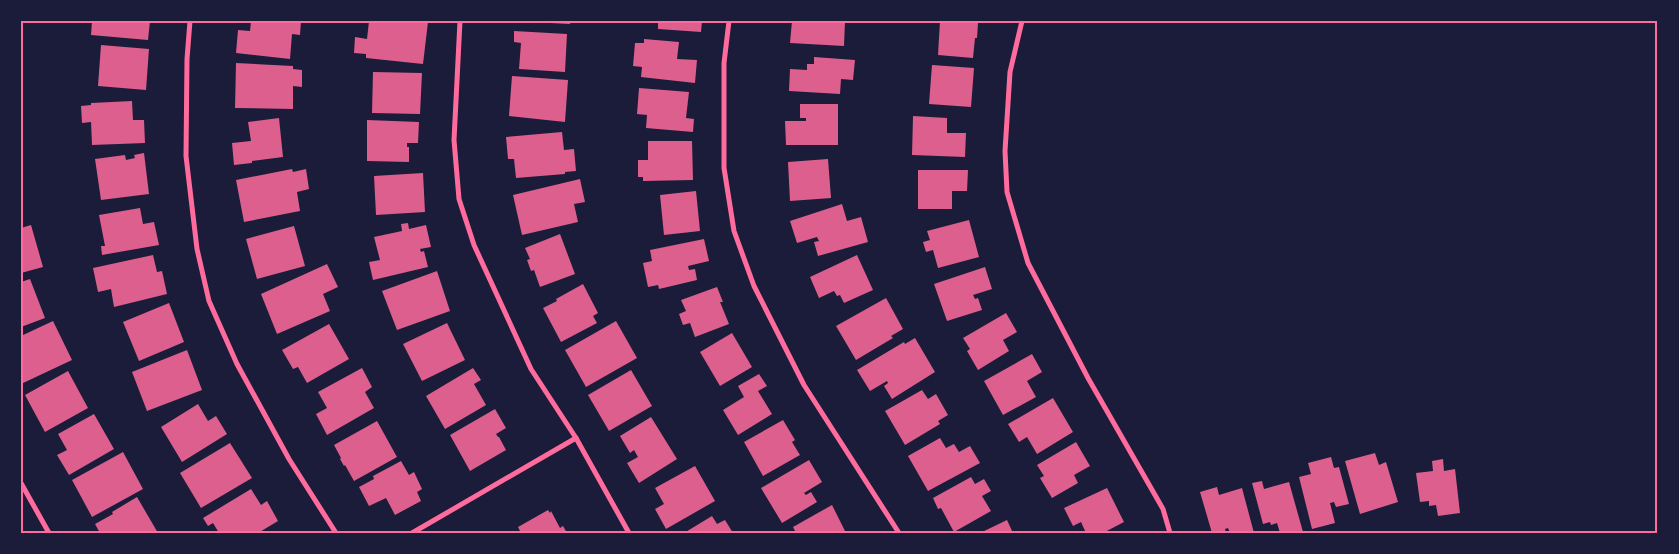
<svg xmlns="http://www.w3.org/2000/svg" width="1679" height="554" font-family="Arial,sans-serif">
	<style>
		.building { fill: #dd5f8e }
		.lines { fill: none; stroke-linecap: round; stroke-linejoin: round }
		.minor { stroke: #ff6b9d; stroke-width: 5 }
		.neatline { fill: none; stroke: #ff6b9d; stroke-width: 2 }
	</style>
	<rect width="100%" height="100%" fill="#1b1b3a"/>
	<g class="building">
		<path d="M92,21H150L148,40L91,35Z"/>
		<path d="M251,21H301L300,35L292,34L290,59L236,53L238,30L250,31Z"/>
		<path d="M369,21L428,22L423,64L366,58V54L354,53L355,37L367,39Z"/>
		<path d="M550,21H571L570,24L550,23Z"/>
		<path d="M658,21H702L701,32L658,29Z"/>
		<path d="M792,21H845L844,46L790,43Z"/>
		<path d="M940,21H975V23H978L977,38H975L973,58L938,55Z"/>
		<path d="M514,31L567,34L565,72L519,69L521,43L514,42Z"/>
		<path d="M644,39L679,42L677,59L697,60L695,83L641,77L642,67L633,66L635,43H644Z"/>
		<path d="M101,45L149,49L146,90L98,86Z"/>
		<path d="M814,57L855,60L853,80L841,79L840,94L789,91L790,69L807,70V64H814Z"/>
		<path d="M236,63L293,66V69L302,70V87L293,86V109L235,108Z"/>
		<path d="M932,65L974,68L971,107L929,104Z"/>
		<path d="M373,72L422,73L420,114L372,113Z"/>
		<path d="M512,76L568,80L565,122L509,116Z"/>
		<path d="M639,88L689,92L686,118L694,119L693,132L646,128L647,115L637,114Z"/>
		<path d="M132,101L133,120H144L145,143L92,145L91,122L82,123L81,106L91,105V103Z"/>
		<path d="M800,104H838V145H786L785,121H806V118H800Z"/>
		<path d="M913,116L947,118V133H966L965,157L912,155Z"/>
		<path d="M279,118L283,157L252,161V163L234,165L232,143L251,141L248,122Z"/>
		<path d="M367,120L419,122L418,143H407V147H409V162L367,161Z"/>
		<path d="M562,132L564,150L574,149L576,171L565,172V174L516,178L514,159H508L506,137Z"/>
		<path d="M648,141H692L693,180L643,181V177H638V160H648Z"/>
		<path d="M144,153L149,194L101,200L95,159L125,155L126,160L135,158L134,155Z"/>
		<path d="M828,159L831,198L790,201L788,162Z"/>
		<path d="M292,169L293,172L306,169L309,189L297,192L300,211L244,222L236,180Z"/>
		<path d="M918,170H968L967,191H952V209H918Z"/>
		<path d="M423,173L425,212L376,215L374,176Z"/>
		<path d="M580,179L585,202L574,204L578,222L522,235L513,195Z"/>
		<path d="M696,191L700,231L664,235L660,195Z"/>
		<path d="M842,204L847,221L861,217L868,242L818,256L814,242L819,241L817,237L797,243L790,221Z"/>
		<path d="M140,208L143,224L154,222L159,245L102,255L101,246H105L99,215Z"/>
		<path d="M969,220L979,257L938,268L933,250L926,252L923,242L930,240L927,231Z"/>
		<path d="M408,223L409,229L426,225L431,247L420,249L421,252L424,251L428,267L373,280L369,262L380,260L374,237L402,231L401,224Z"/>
		<path d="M31,225L43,267L21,273V228Z"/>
		<path d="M294,226L305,266L257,279L246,239Z"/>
		<path d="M560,234L575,274L540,287L534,270L531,271L527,260L530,259L525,248Z"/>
		<path d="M704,239L709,261L688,266L689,270L695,269L697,280L659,289L658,285L648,287L643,263L652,261L650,250Z"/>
		<path d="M153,255L157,272L162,271L167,294L114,307L111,289L98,292L93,268Z"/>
		<path d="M857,255L873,290L844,303L840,295L837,296L834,291L819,298L810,277Z"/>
		<path d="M327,264L338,287L323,294L330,311L277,334L261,294Z"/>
		<path d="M985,267L992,289L973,295L975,299L978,298L982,310L947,321L934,284Z"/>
		<path d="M437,271L450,311L397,330L382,291Z"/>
		<path d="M30,279L45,318L21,327V282Z"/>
		<path d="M583,284L598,313L593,316L597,323L561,342L543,308L557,301L556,299Z"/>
		<path d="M717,287L723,302H720L729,324L695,337L690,323L683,325L679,314L686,311L681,300Z"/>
		<path d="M886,298L903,329L891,336L893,338L856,360L836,326Z"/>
		<path d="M169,303L184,342L139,361L123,322Z"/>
		<path d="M1006,313L1017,332L1003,340L1009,351L978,370L967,351L970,349L963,338Z"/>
		<path d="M53,321L72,360L21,384V336Z"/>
		<path d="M616,321L637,358L586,387L565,350Z"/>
		<path d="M447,323L465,360L422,381L403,344Z"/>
		<path d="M329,324L349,359L307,383L298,367L293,369L282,350Z"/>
		<path d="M732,333L752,367L720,386L700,352Z"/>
		<path d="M915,338L935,372L892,399L884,386L888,383L887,381L870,391L857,370L904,342L905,344Z"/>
		<path d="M187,350L202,390L147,411L132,372Z"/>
		<path d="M1032,354L1042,372L1027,381L1036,397L1003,415L984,381Z"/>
		<path d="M362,368L372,387L365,392L374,408L327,435L316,414L327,408L318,392Z"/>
		<path d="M473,368L481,380L474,384L486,405L445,429L426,396Z"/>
		<path d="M631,370L652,406L609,431L588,395Z"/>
		<path d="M68,371L88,408L45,432L25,395Z"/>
		<path d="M759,374L767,386L758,391L772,414L738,435L723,410L744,397L738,386Z"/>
		<path d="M922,390L928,399L936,394L948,415L938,421L940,424L905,445L885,411Z"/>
		<path d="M1053,398L1073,432L1037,454L1027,437L1019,442L1008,424Z"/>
		<path d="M198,404L208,421L216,416L227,434L182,462L161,427Z"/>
		<path d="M495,409L506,428L496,434L498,437H499L506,450L470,471L450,435Z"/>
		<path d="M94,414L114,449L69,475L57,455L67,450L58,434Z"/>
		<path d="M651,417L677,459L639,483L627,463L638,457L634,450L630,453L620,436Z"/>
		<path d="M783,420L795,440L792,442L800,455L763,476L744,442Z"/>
		<path d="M377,421L397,457L354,481L345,465L344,466L340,459L341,458L334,445Z"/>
		<path d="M940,438L946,448L954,444L959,452L970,446L980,463L928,491L908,456Z"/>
		<path d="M1076,442L1090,466L1074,475L1078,483L1052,498L1040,478L1044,476L1037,465Z"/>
		<path d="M230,443L252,478L201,508L180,473Z"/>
		<path d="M123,452L143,489L92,517L72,480Z"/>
		<path d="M1375,453L1379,465L1386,462L1398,502L1360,514L1345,461Z"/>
		<path d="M1331,457L1334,468L1339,467L1349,504L1336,507L1334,502L1330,503L1335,523L1312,529L1299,477L1311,474L1308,463Z"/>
		<path d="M1443,459L1444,471L1455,469L1460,513L1438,516L1436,505L1429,506V501L1420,502L1416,473L1433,471L1432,461Z"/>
		<path d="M809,460L822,482L804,493L806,495L811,492L817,502L782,523L761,488Z"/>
		<path d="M401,461L409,475L414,472L422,489L417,492L421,501L395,515L386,498L369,506L359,487L374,479L373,476Z"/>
		<path d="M695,466L715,501L666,529L655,509L664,504L655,488Z"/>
		<path d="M971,477L975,484L984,479L991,491L982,496L991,511L954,532L941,508L938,509L933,498Z"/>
		<path d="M1262,481L1264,489L1289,482L1303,532L1280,533L1277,523L1271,525L1270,522L1263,524L1252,483Z"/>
		<path d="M1217,487L1219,495L1242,488L1254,533H1230L1228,528L1225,529L1226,533H1212L1200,492Z"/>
		<path d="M1107,488L1124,522L1103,533H1086L1081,522L1073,526L1064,508Z"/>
		<path d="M251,489L261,505L267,501L278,521L258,533H219L213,523L208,526L203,518Z"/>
		<path d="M137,497L158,533H100L95,524L113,514L112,512Z"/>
		<path d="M832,505L846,533H796L793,527Z"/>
		<path d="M548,510L550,513L551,511L560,528L563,526L567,533H521L518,527Z"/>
		<path d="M712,516L717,524L725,520L733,533H684Z"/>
		<path d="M1007,520L1013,533H980Z"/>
	</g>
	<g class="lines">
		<g class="minor">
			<path d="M190,21L187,59L186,156L197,249L209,301L237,364L289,459L336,533"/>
			<path d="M460,21L454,140L459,199L474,245L531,369L576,438L629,533"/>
			<path d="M729,21L724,63V168L734,231L754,286L804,385L899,533"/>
			<path d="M1022,21L1010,72L1005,151L1007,192L1028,263L1088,378L1163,509L1170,533"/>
			<path d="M21,483L49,533"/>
			<path d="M412,533L576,438"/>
		</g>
	</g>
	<rect width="1679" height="554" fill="none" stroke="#1b1b3a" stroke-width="45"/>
	<rect x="22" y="22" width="1634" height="510" class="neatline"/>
</svg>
